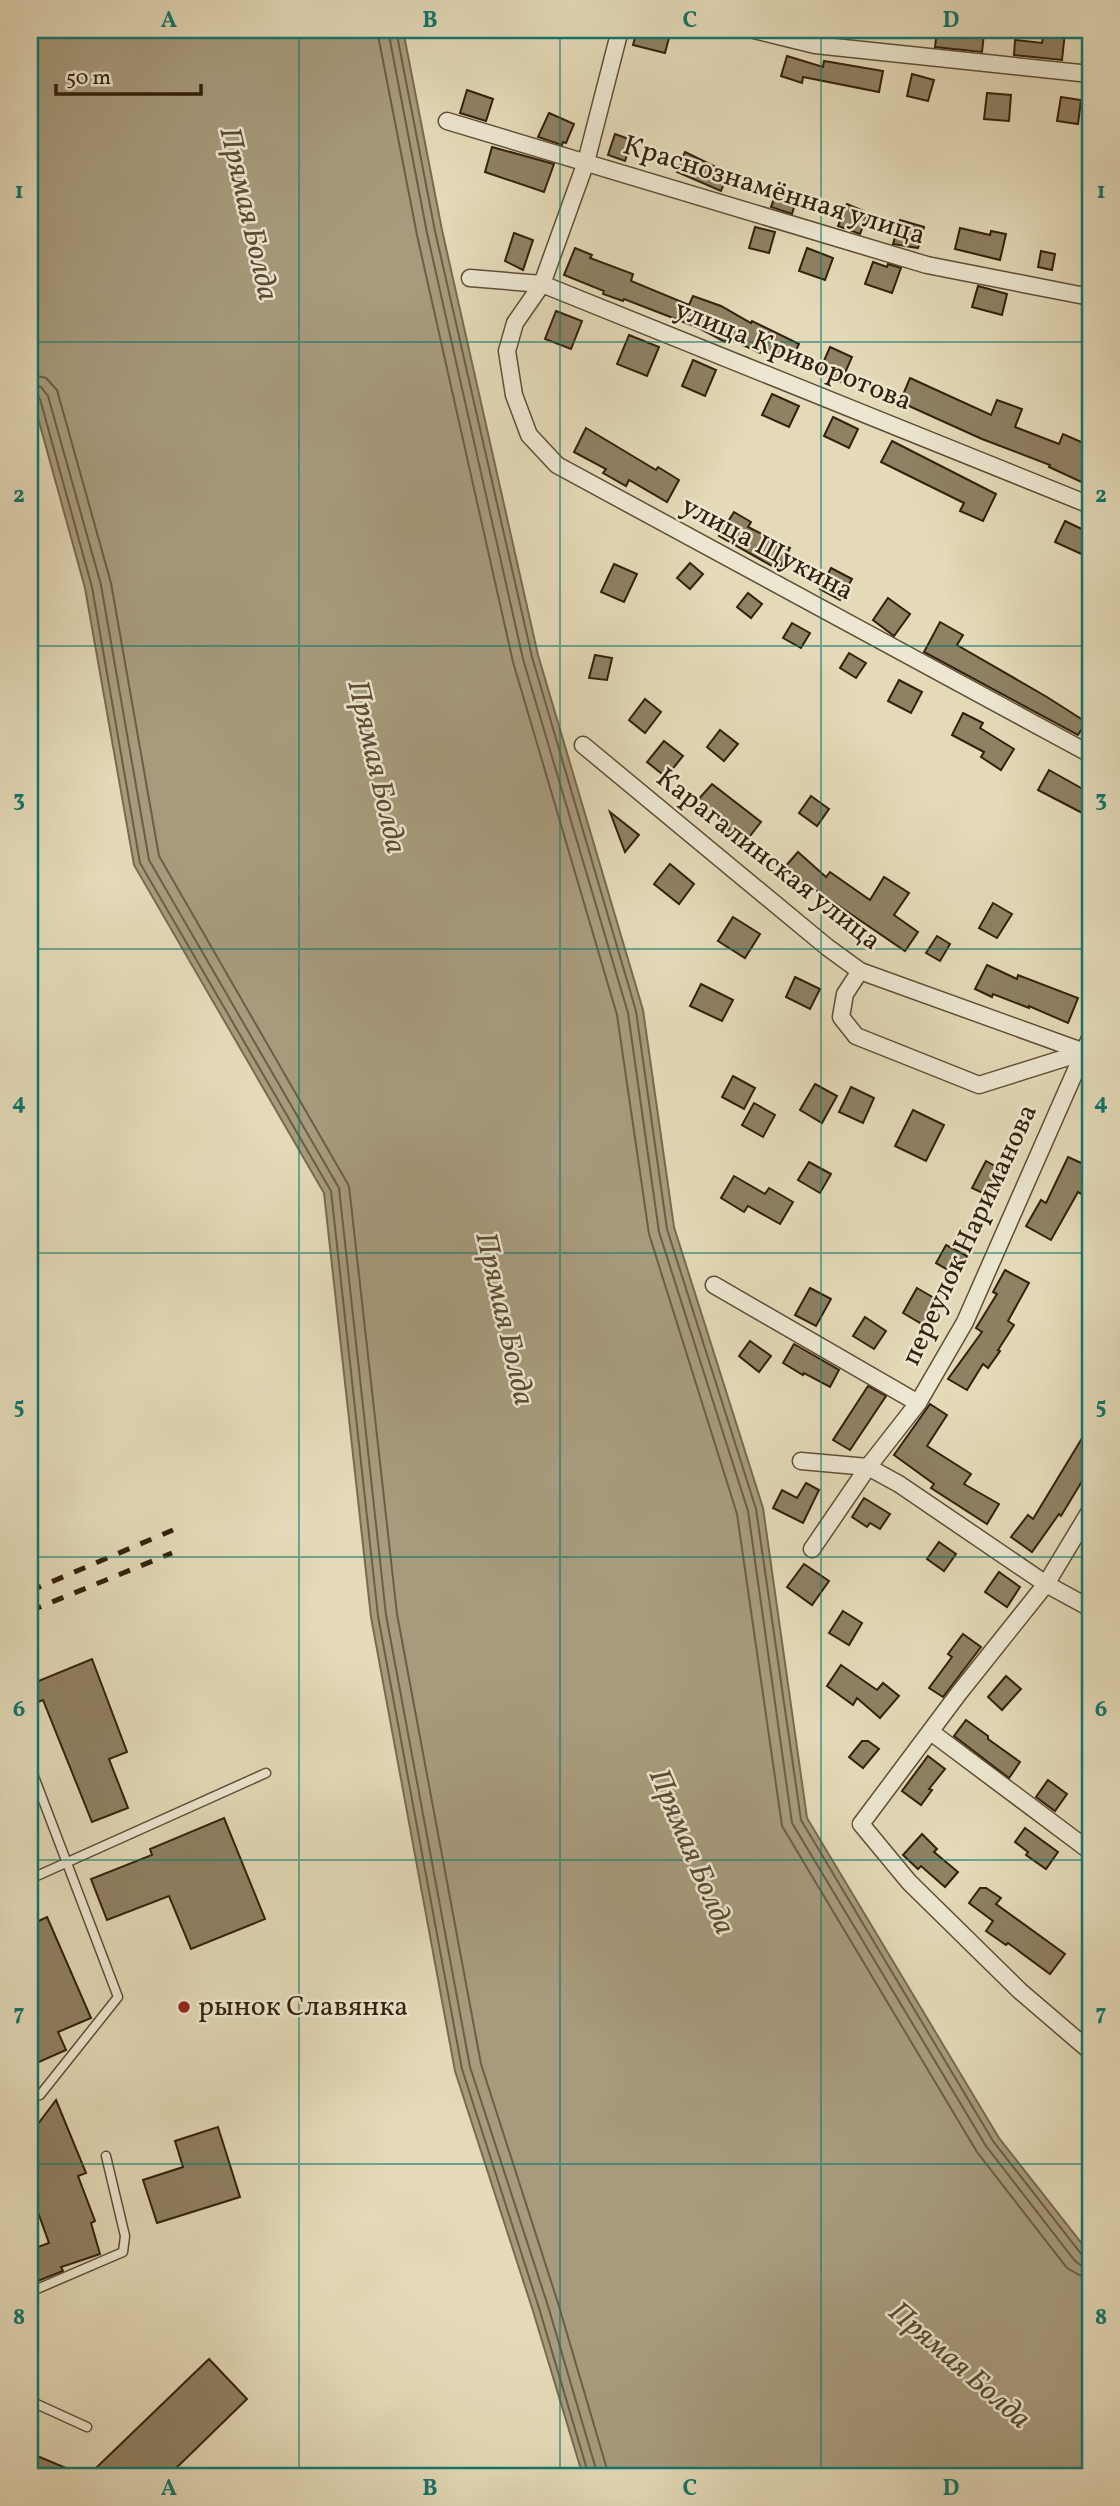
<svg xmlns="http://www.w3.org/2000/svg" width="1120" height="2506" font-family="Vollkorn,serif">
	<style>
		.water { fill: #a79b7d; stroke: #786a4f; stroke-width: 2 }
		.lines { fill: none; stroke-linecap: round; stroke-linejoin: round }
		.shore { stroke: #6c5e44; stroke-width: 2 }
		.building { fill: #8f8164; stroke: #32200a; stroke-width: 2 }
		.lane-casing { stroke: #5e4e36; stroke-width: 11 }
		.street-casing { stroke: #5e4e36; stroke-width: 19 }
		.lane { stroke: #ede7d1; stroke-width: 8 }
		.street { stroke: #ede7d1; stroke-width: 16 }
		.rail { stroke: #32200a; stroke-width: 5; stroke-dasharray: 12 12; stroke-linecap: butt }
		.grid { fill: none; stroke: #0f766e; stroke-width: 2; stroke-opacity: 0.55 }
		.poi-dot { fill: #8f2418; stroke: #ede7d1; stroke-width: 2.5 }
		.labels { text-anchor: middle; dominant-baseline: central; stroke-width: 5; stroke-linejoin: round; paint-order: stroke }
		.street-label { font-size: 28px; fill: #32200a; stroke: #ede7d1 }
		.poi-label { font-size: 28px; fill: #32200a; stroke: #ede7d1; text-anchor: start }
		.water-label { font-size: 30px; font-style: italic; fill: #5b4b32; stroke: #ede7d1 }
		.neatline { fill: none; stroke: #0f766e; stroke-width: 2.5 }
		.grid-label { font-size: 23px; text-anchor: middle; font-weight: bold; fill: #0f766e }
	</style>
	<rect width="100%" height="100%" fill="#e4dab8"/>
	<filter id="stains"><feTurbulence type="fractalNoise" baseFrequency=".00286" numOctaves="4"/><feColorMatrix values="0 0 0 0 .2 0 0 0 0 .09 0 0 0 0 .02 0 0 0 .5 -.17"/></filter>
	<radialGradient id="worn" r=".72"><stop offset=".6" stop-color="#630" stop-opacity="0"/><stop offset="1" stop-color="#630" stop-opacity=".3"/></radialGradient>
	<path class="water" d="M30,30H403L442,230L538,655L643,1010L674,1227L763,1508L807,1818L999,2138L1090,2254V2476H583L533,2311L455,2071L371,1617L324,1193L134,865L85,588L30,389Z"/>
	<g class="lines">
		<g class="shore">
			<path d="M377,30L417,235L513,662L617,1015L649,1234L737,1514L782,1826L977,2152L1067,2268L1079,2275L1090,2277"/>
			<path d="M388,30L427,233L523,659L628,1013L659,1232L748,1511L792,1823L986,2146L1075,2261L1082,2266L1090,2267"/>
			<path d="M396,30L435,231L532,657L636,1011L667,1229L756,1509L801,1820L993,2141L1082,2255L1090,2258"/>
			<path d="M30,374L46,378L57,390L111,583L159,856L349,1186L397,1614L481,2064L558,2303L609,2476"/>
			<path d="M30,384L41,387L48,396L101,585L149,860L339,1188L386,1615L470,2067L548,2306L598,2476"/>
			<path d="M30,393L36,394L40,399L92,587L140,863L331,1191L378,1616L462,2069L539,2308L589,2476"/>
		</g>
	</g>
	<g class="building">
		<path d="M637,30H671L665,53L633,45Z"/>
		<path d="M937,30H958L957,32L984,34L982,52L935,47Z"/>
		<path d="M1044,30L1065,32L1062,60L1014,55L1015,40L1042,43Z"/>
		<path d="M787,56L823,67L824,61L883,71L879,92L803,77L802,83L781,76Z"/>
		<path d="M912,74L934,80L928,101L907,96Z"/>
		<path d="M467,90L493,99L486,121L460,113Z"/>
		<path d="M987,93L1011,95L1009,121L984,119Z"/>
		<path d="M1061,97L1081,100L1078,124L1057,121Z"/>
		<path d="M549,113L574,124L566,143L563,142L562,145L538,137Z"/>
		<path d="M615,134L632,140L625,161L608,155Z"/>
		<path d="M492,147L554,164L544,192L485,172Z"/>
		<path d="M685,152L728,173L721,191L677,172Z"/>
		<path d="M777,191L797,197L792,214L771,207Z"/>
		<path d="M847,204L868,213L860,234L838,226Z"/>
		<path d="M900,220L924,227L918,248L893,244Z"/>
		<path d="M755,227L775,232L769,253L749,248Z"/>
		<path d="M960,228L990,235L991,231L1006,234L1000,260L955,249Z"/>
		<path d="M514,233L533,240L523,270L505,261Z"/>
		<path d="M575,248L592,255L590,258L633,274L631,281L689,305L693,296L721,306L751,323L752,321L799,344L790,363L762,349L760,353L728,338L725,342L699,328L624,299L623,301L603,294L604,291L564,275Z"/>
		<path d="M807,248L833,258L825,280L799,271Z"/>
		<path d="M1041,251L1055,254L1052,270L1038,267Z"/>
		<path d="M873,262L887,267L888,264L901,268L892,293L865,284Z"/>
		<path d="M978,286L1007,294L1002,315L972,307Z"/>
		<path d="M556,311L582,321L571,349L545,339Z"/>
		<path d="M629,335L659,347L647,376L617,364Z"/>
		<path d="M830,347L852,357L841,382L819,372Z"/>
		<path d="M693,360L716,370L705,396L682,386Z"/>
		<path d="M910,378L991,415L997,400L1022,409L1015,427L1059,444L1063,434L1086,444L1083,452L1090,456V486L1049,467L1050,465L982,439L900,402Z"/>
		<path d="M772,394L799,406L789,427L762,415Z"/>
		<path d="M833,417L858,429L849,448L824,436Z"/>
		<path d="M586,428L656,470L658,467L679,480L667,502L629,480L626,486L603,473L606,469L574,452Z"/>
		<path d="M892,441L996,494L983,521L960,511L964,503L881,462Z"/>
		<path d="M734,512L751,522L748,527L790,548L779,570L719,536Z"/>
		<path d="M1065,521L1090,533V558L1055,542Z"/>
		<path d="M690,563L703,574L690,589L677,578Z"/>
		<path d="M614,564L637,574L624,602L601,592Z"/>
		<path d="M831,568L852,579L840,600L820,589Z"/>
		<path d="M748,593L762,604L751,618L737,607Z"/>
		<path d="M888,598L910,614L894,636L873,620Z"/>
		<path d="M940,622L963,635L957,645L1047,697L1086,722L1078,735L924,652Z"/>
		<path d="M792,623L810,633L801,648L783,638Z"/>
		<path d="M849,653L866,663L856,678L840,668Z"/>
		<path d="M595,655L612,658L607,680L589,678Z"/>
		<path d="M899,680L922,692L911,713L888,701Z"/>
		<path d="M645,699L661,712L645,733L629,720Z"/>
		<path d="M963,713L983,723L980,728L1014,749L1001,770L981,757L984,752L952,735Z"/>
		<path d="M720,730L738,744L724,761L707,747Z"/>
		<path d="M664,741L683,756L666,777L647,762Z"/>
		<path d="M1049,770L1090,793V817L1038,790Z"/>
		<path d="M712,784L761,822L742,846L726,833L729,828L697,801Z"/>
		<path d="M811,796L829,809L817,826L799,813Z"/>
		<path d="M610,812L639,835L625,852Z"/>
		<path d="M798,852L826,877L830,872L870,900L884,877L909,893L894,915L918,932L905,951L804,882L802,884L784,868Z"/>
		<path d="M670,864L694,884L679,904L654,884Z"/>
		<path d="M993,903L1012,914L997,938L979,928Z"/>
		<path d="M733,917L760,934L745,958L718,941Z"/>
		<path d="M937,936L950,944L940,961L926,953Z"/>
		<path d="M987,965L1017,979L1018,975L1078,998L1068,1023L1029,1006V1008L993,994L992,997L975,989Z"/>
		<path d="M795,977L820,989L810,1009L786,997Z"/>
		<path d="M701,984L733,1000L722,1021L690,1006Z"/>
		<path d="M733,1076L755,1088L744,1109L722,1097Z"/>
		<path d="M815,1084L837,1096L822,1123L800,1110Z"/>
		<path d="M851,1087L874,1098L863,1123L839,1112Z"/>
		<path d="M754,1103L775,1115L763,1137L742,1125Z"/>
		<path d="M913,1110L944,1125L926,1161L895,1146Z"/>
		<path d="M1068,1157L1090,1167V1173L1081,1194L1078,1192L1051,1240L1026,1226L1041,1200L1046,1203Z"/>
		<path d="M986,1161L1002,1170L989,1196L972,1188Z"/>
		<path d="M809,1162L831,1174L820,1193L798,1180Z"/>
		<path d="M734,1176L765,1194L769,1188L793,1202L780,1224L748,1206L744,1212L721,1198Z"/>
		<path d="M946,1245L967,1256L957,1275L936,1263Z"/>
		<path d="M1005,1270L1029,1283L1008,1321L1014,1325L998,1350L1000,1351L988,1368L983,1364L967,1390L948,1379L982,1332L976,1328L997,1294L993,1292Z"/>
		<path d="M810,1288L831,1299L816,1326L795,1315Z"/>
		<path d="M917,1288L941,1302L927,1327L903,1313Z"/>
		<path d="M865,1317L886,1331L874,1349L853,1336Z"/>
		<path d="M750,1341L771,1356L759,1372L739,1356Z"/>
		<path d="M794,1344L839,1370L830,1387L804,1373L803,1375L783,1363Z"/>
		<path d="M868,1386L886,1396L850,1450L833,1440Z"/>
		<path d="M930,1404L947,1415L927,1446L971,1474L964,1484L999,1504L987,1524L931,1488L934,1484L894,1455Z"/>
		<path d="M1090,1425V1468L1061,1516L1059,1514L1032,1552L1011,1537L1028,1515L1033,1519Z"/>
		<path d="M806,1483L819,1490L803,1523L773,1508L782,1490L797,1498Z"/>
		<path d="M864,1498L890,1514L880,1529L870,1523L867,1527L852,1517Z"/>
		<path d="M939,1542L956,1554L944,1571L927,1559Z"/>
		<path d="M804,1564L829,1581L812,1605L787,1587Z"/>
		<path d="M999,1572L1020,1587L1007,1607L985,1592Z"/>
		<path d="M843,1611L862,1623L849,1645L829,1633Z"/>
		<path d="M963,1634L981,1647L943,1697L929,1688L952,1657L948,1654Z"/>
		<path d="M92,1659L127,1752L109,1759L128,1808L92,1822L43,1700L30,1705V1689L37,1686L36,1682Z"/>
		<path d="M841,1665L877,1690L883,1683L899,1696L880,1718L857,1698L853,1705L827,1686Z"/>
		<path d="M1006,1676L1021,1689L1002,1710L988,1697Z"/>
		<path d="M966,1720L988,1736V1739L1020,1762L1009,1778L954,1736Z"/>
		<path d="M862,1741H868L879,1749L863,1768L849,1757Z"/>
		<path d="M928,1756L945,1769L929,1789L932,1790L921,1805L902,1791Z"/>
		<path d="M1048,1780L1067,1794L1055,1811L1036,1797Z"/>
		<path d="M224,1818L265,1919L191,1949L169,1896L107,1920L91,1879L152,1855L150,1849Z"/>
		<path d="M1025,1828L1058,1852L1046,1869L1026,1855L1028,1852L1015,1842Z"/>
		<path d="M922,1834L937,1849L934,1852L958,1872L945,1887L921,1866L918,1869L903,1855Z"/>
		<path d="M980,1888H986L1001,1898L996,1904L1065,1954L1050,1974L1008,1943L1006,1945L986,1931L993,1921L969,1903Z"/>
		<path d="M47,1917L91,2018L58,2032L66,2050L30,2066V1925Z"/>
		<path d="M56,2100L86,2173L78,2176L95,2221L91,2223L100,2254L61,2267L63,2271L30,2284V2250L49,2243L30,2190V2127L38,2124Z"/>
		<path d="M218,2127L240,2197L157,2223L143,2180L183,2167L175,2141Z"/>
		<path d="M209,2359L247,2399L168,2476H105L96,2468Z"/>
		<path d="M30,2453L85,2476H30Z"/>
	</g>
	<g class="lines">
		<defs>
			<g id="lane">
				<path d="M30,1766L118,1997L40,2095L30,2099"/>
				<path d="M30,1879L266,1773"/>
				<path d="M30,2292L123,2252L125,2236L106,2156"/>
				<path d="M30,2401L87,2427"/>
			</g>
			<g id="street">
				<path d="M620,30L586,162L542,284L515,323L507,351L514,395L529,435L557,465L1090,754"/>
				<path d="M754,30L815,45L1090,74"/>
				<path d="M447,121L927,265L1090,297"/>
				<path d="M470,278L542,284L1090,505"/>
				<path d="M583,745L827,947L860,971L1090,1054"/>
				<path d="M860,971L845,994L841,1017L856,1036L979,1085L1084,1052"/>
				<path d="M714,1285L918,1403"/>
				<path d="M801,1461L868,1467L899,1484L1046,1584L1090,1608"/>
				<path d="M1090,1511L1046,1584L959,1693L861,1824L909,1882L1020,1991L1090,2051"/>
				<path d="M812,1549L868,1467L918,1403L965,1322L1090,1038"/>
				<path d="M931,1732L1090,1851"/>
			</g>
		</defs>
		<use href="#lane" class="lane-casing"/>
		<use href="#street" class="street-casing"/>
		<use href="#lane" class="lane"/>
		<use href="#street" class="street"/>
		<g class="rail">
			<path d="M30,1591L173,1530"/>
			<path d="M30,1611L172,1553"/>
		</g>
	</g>
	<path class="grid" d="M299,30V2476M560,30V2476M821,30V2476M30,342H1090M30,646H1090M30,949H1090M30,1253H1090M30,1557H1090M30,1860H1090M30,2164H1090"/>
	<circle class="poi-dot" cx="184" cy="2007" r="7"/>
	<g class="labels">
		<g class="street-label">
			<text transform="translate(774 191) rotate(17)">Краснознамённая улица</text>
			<text transform="translate(793 356) rotate(22)">улица Криворотова</text>
			<text transform="translate(767 549) rotate(28)">улица Щукина</text>
			<text transform="translate(768 860) rotate(38)">Карагалинская улица</text>
			<text transform="translate(970 1235) rotate(-65)">переулок Нариманова</text>
		</g>
		<g class="poi-label">
			<text x="198" y="2007">рынок Славянка</text>
		</g>
		<g class="water-label">
			<text transform="translate(248 214) rotate(77)">Прямая Болда</text>
			<text transform="translate(376 767) rotate(77)">Прямая Болда</text>
			<text transform="translate(504 1319) rotate(77)">Прямая Болда</text>
			<text transform="translate(691 1852) rotate(67)">Прямая Болда</text>
			<text transform="translate(959 2366) rotate(41)">Прямая Болда</text>
		</g>
	</g>
	<rect width="1120" height="2506" fill="none" stroke="#e4dab8" stroke-width="77"/>
	<path d="M56 84v10h145v-10" fill="none" stroke="#32200a" stroke-width="3.5"/>
	<text x="66" y="84" font-size="21" fill="#32200a" stroke="#ede7d1" stroke-width="5" paint-order="stroke">50 m</text>
	<rect x="38" y="38" width="1044" height="2430" class="neatline"/>
	<g class="grid-label">
		<text x="169" y="27">A</text>
		<text x="430" y="27">B</text>
		<text x="690" y="27">C</text>
		<text x="951" y="27">D</text>
		<text x="19" y="198">1</text>
		<text x="1101" y="198">1</text>
		<text x="19" y="502">2</text>
		<text x="1101" y="502">2</text>
		<text x="19" y="806">3</text>
		<text x="1101" y="806">3</text>
		<text x="19" y="1109">4</text>
		<text x="1101" y="1109">4</text>
		<text x="19" y="1413">5</text>
		<text x="1101" y="1413">5</text>
		<text x="19" y="1716">6</text>
		<text x="1101" y="1716">6</text>
		<text x="19" y="2020">7</text>
		<text x="1101" y="2020">7</text>
		<text x="19" y="2324">8</text>
		<text x="1101" y="2324">8</text>
		<text x="169" y="2495">A</text>
		<text x="430" y="2495">B</text>
		<text x="690" y="2495">C</text>
		<text x="951" y="2495">D</text>
	</g>
	<rect width="100%" height="100%" filter="url(#stains)"/>
	<rect width="100%" height="100%" fill="url(#worn)"/>
</svg>
